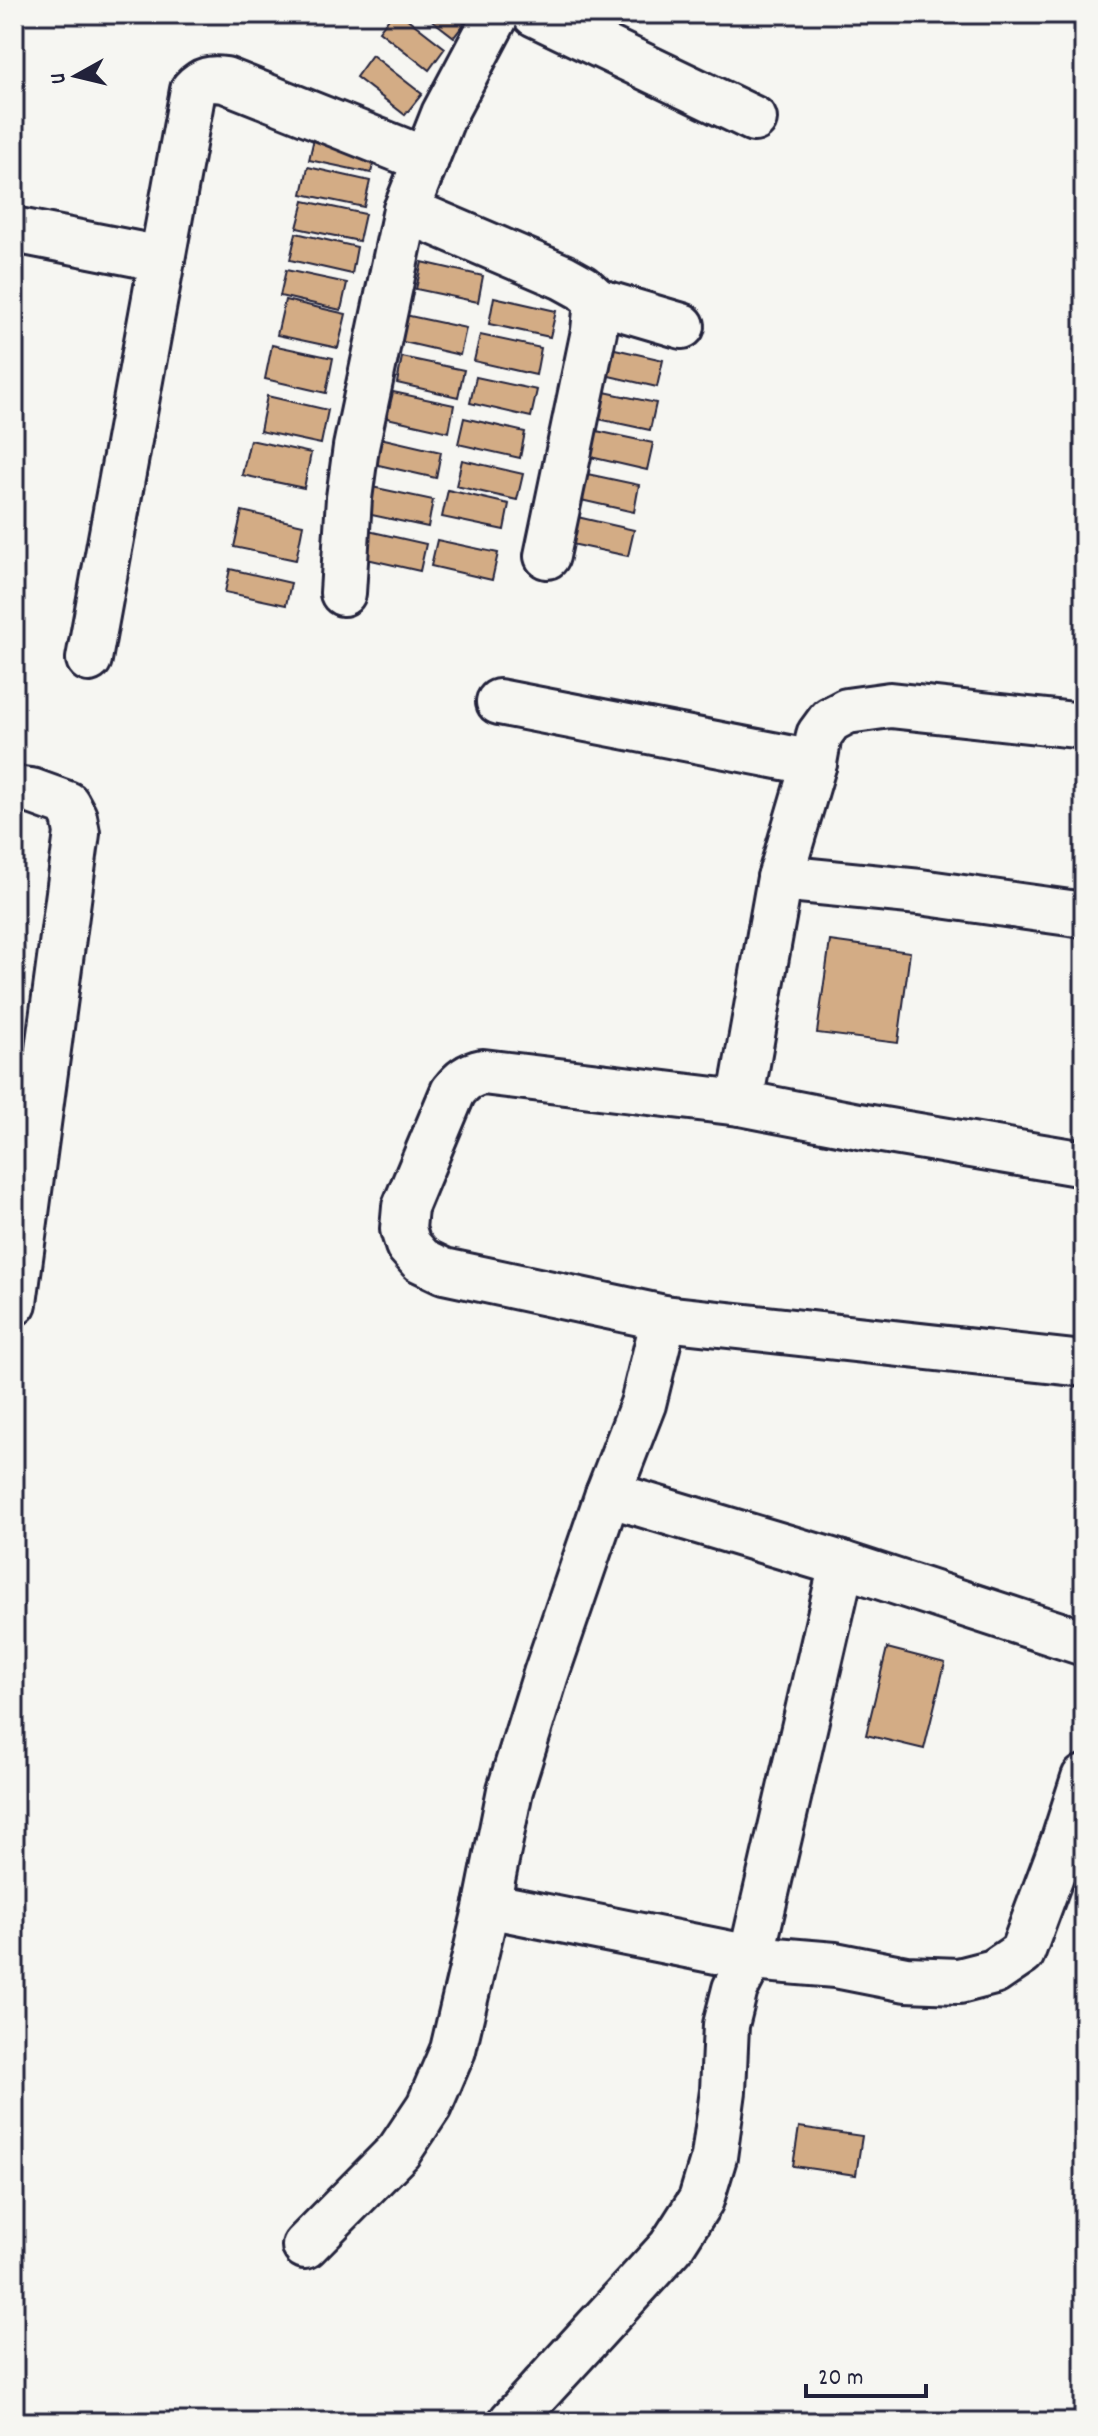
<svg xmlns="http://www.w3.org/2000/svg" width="1098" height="2436" font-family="Dekko,sans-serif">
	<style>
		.building { fill: #d3ac85; stroke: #22223b; stroke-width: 2 }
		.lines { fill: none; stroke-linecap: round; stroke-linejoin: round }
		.minor-casing { stroke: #22223b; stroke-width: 50 }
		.minor { stroke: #f6f6f2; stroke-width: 44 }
	</style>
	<rect width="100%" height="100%" fill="#f6f6f2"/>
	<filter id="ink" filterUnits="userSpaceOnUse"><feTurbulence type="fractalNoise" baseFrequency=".0125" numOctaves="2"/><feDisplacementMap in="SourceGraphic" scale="16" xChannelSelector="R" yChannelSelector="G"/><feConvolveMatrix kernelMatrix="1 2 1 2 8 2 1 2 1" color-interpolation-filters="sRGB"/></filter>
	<g filter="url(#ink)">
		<g class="building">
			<path d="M392,14H401L445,48L429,70L379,31Z"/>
			<path d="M424,14H468L470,16L454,37Z"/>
			<path d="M372,55L422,94L405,115L356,77Z"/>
			<path d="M315,134L377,147L371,173L309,160Z"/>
			<path d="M308,167L370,181L364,207L302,194Z"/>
			<path d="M304,201L365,214L359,241L297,228Z"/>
			<path d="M296,233L357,247L352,274L290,260Z"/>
			<path d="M422,262L483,276L478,302L416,289Z"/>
			<path d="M286,270L347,283L341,310L280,296Z"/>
			<path d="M494,297L556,311L550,337L489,324Z"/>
			<path d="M285,300L346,314L338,348L277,335Z"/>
			<path d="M405,315L466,328L460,355L399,341Z"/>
			<path d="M480,335L541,348L536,375L474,361Z"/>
			<path d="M272,345L333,358L326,393L265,379Z"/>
			<path d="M602,346L663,360L657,387L596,373Z"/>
			<path d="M402,357L464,370L458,397L397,383Z"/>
			<path d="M476,377L537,390L531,417L470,403Z"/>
			<path d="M595,390L656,403L650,430L589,417Z"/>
			<path d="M393,392L454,405L449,432L387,418Z"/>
			<path d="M267,396L328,410L321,444L260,431Z"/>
			<path d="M464,418L525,432L520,458L458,444Z"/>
			<path d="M592,430L653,443L647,470L586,456Z"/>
			<path d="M380,438L441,452L436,478L374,464Z"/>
			<path d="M250,440L311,453L304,488L242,475Z"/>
			<path d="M462,460L523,474L517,500L456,486Z"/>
			<path d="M578,472L639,485L634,512L572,498Z"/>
			<path d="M372,487L433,500L428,527L367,514Z"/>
			<path d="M448,490L509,504L504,530L442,517Z"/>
			<path d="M242,511L303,525L296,560L234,547Z"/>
			<path d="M573,516L634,530L628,556L567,543Z"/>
			<path d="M364,530L426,544L420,571L358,557Z"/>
			<path d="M437,540L498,553L492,580L431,566Z"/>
			<path d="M230,569L291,583L286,605L225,592Z"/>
			<path d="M830,941L910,952L898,1043L817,1033Z"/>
			<path d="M887,1648L945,1663L924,1749L866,1735Z"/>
			<path d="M799,2127L862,2136L856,2175L793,2166Z"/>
		</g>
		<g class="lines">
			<defs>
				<g id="minor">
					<path d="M535,14L754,119"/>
					<path d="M406,210L563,277L583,288L597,301L594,331L547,556"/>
					<path d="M14,230L162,259"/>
					<path d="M597,301L682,326"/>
					<path d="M343,593L349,498L356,447L406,210L444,114L497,14"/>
					<path d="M89,659L193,90C203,79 211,78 225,80L426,160"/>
					<path d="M499,702L814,763"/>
					<path d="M14,789L31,791L67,804L74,817L77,833L14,1303"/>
					<path d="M780,878L920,892L1084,915"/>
					<path d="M740,1103L780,878L814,763L819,735L830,720L847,711L890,705L1084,726"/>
					<path d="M1084,1164L859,1126L740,1103L483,1072C469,1075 462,1080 453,1092L405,1207L403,1229L408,1245L421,1260L444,1271L664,1318L1084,1364"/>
					<path d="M608,1494L842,1564L1084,1643"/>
					<path d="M487,1905L751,1958L835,1965L906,1979L959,1981L994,1972L1022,1953L1063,1843L1084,1778"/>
					<path d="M305,2246L399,2151L429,2106L453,2050L487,1905L510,1790L546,1674L608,1494L643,1404L664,1318"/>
					<path d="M511,2422L671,2247L701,2200L714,2157L723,2091L726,2025L735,1989L751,1958L842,1564"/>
				</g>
			</defs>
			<use href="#minor" class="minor-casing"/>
			<use href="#minor" class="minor"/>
		</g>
	</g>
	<rect width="1098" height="2436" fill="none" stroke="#f6f6f2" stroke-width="48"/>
	<rect x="24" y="24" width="1050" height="2388" fill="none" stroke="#22223b" stroke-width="3" filter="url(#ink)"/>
	<g transform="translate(76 76) rotate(262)" stroke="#f6f6f2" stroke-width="6" paint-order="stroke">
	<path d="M0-6L14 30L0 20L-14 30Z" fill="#22223b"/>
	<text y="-12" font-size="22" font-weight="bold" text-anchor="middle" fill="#22223b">U</text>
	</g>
	<path d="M806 2384v12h120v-12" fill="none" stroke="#22223b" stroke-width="4"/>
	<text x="818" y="2384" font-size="24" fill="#22223b" stroke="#f6f6f2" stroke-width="6" paint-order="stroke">20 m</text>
</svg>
